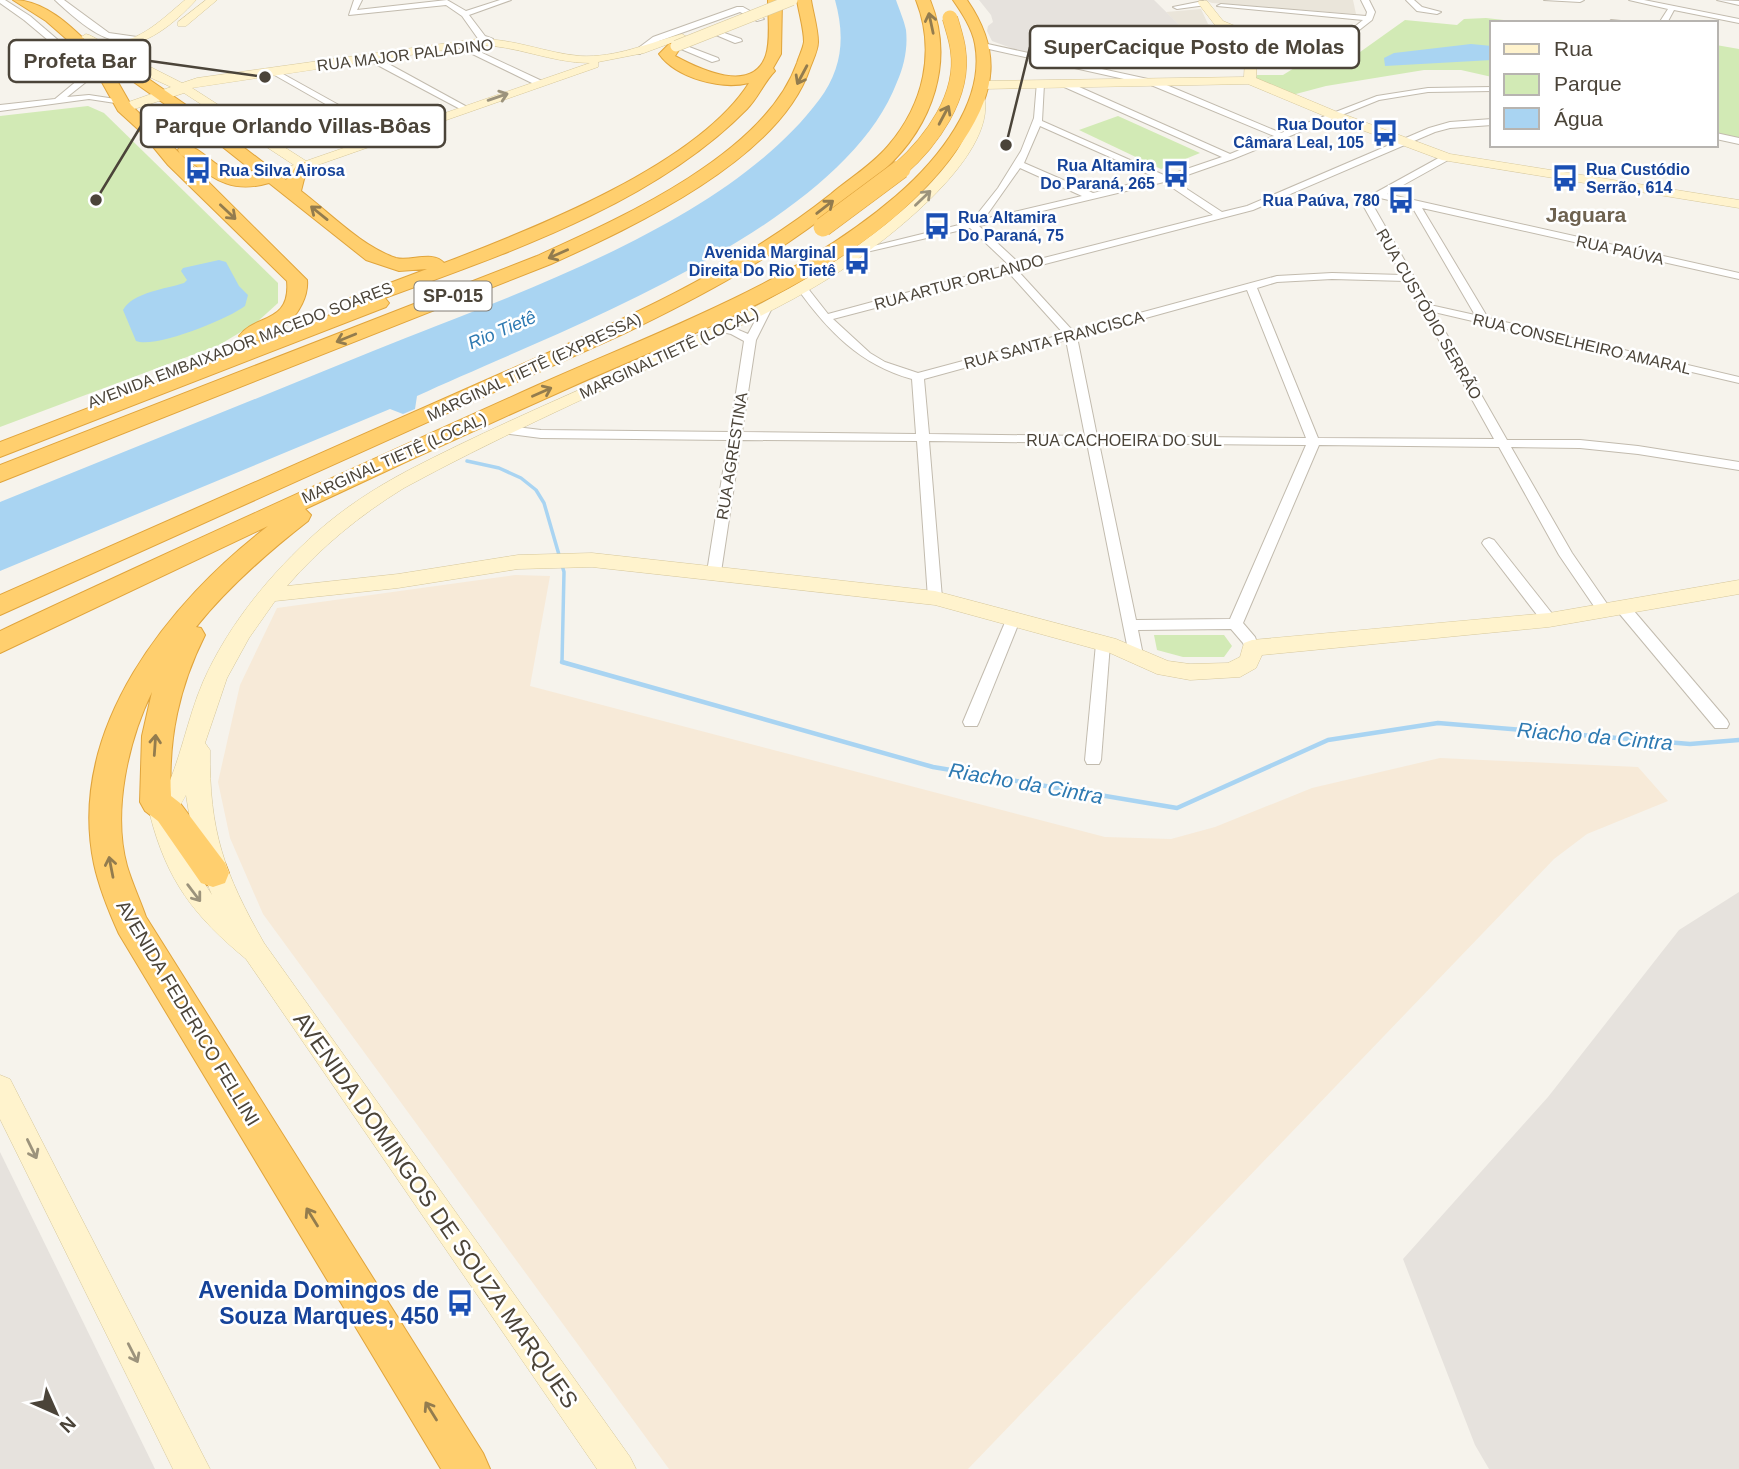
<svg xmlns="http://www.w3.org/2000/svg" width="1739" height="1469" font-family="Arial,sans-serif">
	<style>
		.residential { fill: #eae5da }
		.commercial { fill: #f7ead8 }
		.industrial { fill: #e6e2dd }
		.green { fill: #d2eab5 }
		.water { fill: #a9d4f2 }
		.lines { fill: none; stroke-linecap: round; stroke-linejoin: round }
		.stream-far1 { stroke: #a9d4f2; stroke-width: 3.5 }
		.stream { stroke: #a9d4f2; stroke-width: 4.5 }
		.street-casing { stroke: #c2bbae; stroke-width: 2 }
		.secondary-casing { stroke: #d6c79b; stroke-width: 1 }
		.highway-casing { stroke: #e0a43c; stroke-width: 2 }
		.street { fill: #fff; fill-rule: evenodd }
		.secondary { fill: #fff3cd; fill-rule: evenodd }
		.highway { fill: #ffcf6e; fill-rule: evenodd }
		.secondary-bridge-casing { stroke: #d6c79b; stroke-width: 12; stroke-linecap: butt }
		.highway-bridge-far1-casing { stroke: #e0a43c; stroke-width: 16; stroke-linecap: butt }
		.highway-bridge-casing { stroke: #e0a43c; stroke-width: 20; stroke-linecap: butt }
		.secondary-bridge { stroke: #fff3cd; stroke-width: 11 }
		.highway-bridge-far1 { stroke: #ffcf6e; stroke-width: 15 }
		.highway-bridge { stroke: #ffcf6e; stroke-width: 19 }
		.oneway { stroke: #937c4e }
		.oneway2 { stroke: #9c937c }
		.labels { text-anchor: middle; dominant-baseline: central; stroke-width: 5; stroke-linejoin: round; paint-order: stroke }
		.far-street-label { font-size: 16px; fill: #4b4439; stroke: #fff }
		.far-transit-label { font-size: 16px; font-weight: bold; fill: #164399; stroke: #fff; text-anchor: end }
		.shield { fill: #fff; stroke: #817c74; stroke-width: 2 }
		.shield-label { font-size: 18px; font-weight: bold; fill: #4b4439 }
		.far-water-label { font-size: 18px; font-style: italic; fill: #2e7ab2; stroke: #fff }
		.street-label { font-size: 19px; fill: #4b4439; stroke: #fff }
		.far-district-label { font-size: 21px; font-weight: bold; fill: #6e6250; stroke: #fff }
		.water-label { font-size: 21px; font-style: italic; fill: #2e7ab2; stroke: #fff }
		.near-street-label { font-size: 23px; fill: #4b4439; stroke: #fff }
		.near-transit-label { font-size: 23px; font-weight: bold; fill: #164399; stroke: #fff; text-anchor: end }
		.leader { fill: none; stroke: #4b4439; stroke-width: 2.5 }
		.callout-dot { fill: #4b4439; stroke: #fff; stroke-width: 2.5 }
		.callout { fill: #fff; stroke: #4b4439; stroke-width: 2.5 }
		.callout-label { font-size: 21px; text-anchor: middle; font-weight: bold; fill: #4b4439 }
	</style>
	<rect width="100%" height="100%" fill="#f6f3ec"/>
	<g class="residential">
		<path d="M1204,0H1353L1356,14L1212,3Z"/>
		<path d="M1201,9L1208,24L1241,34L1242,59H1214L1166,12Z"/>
	</g>
	<path class="commercial" d="M515,575L550,576L530,686L1105,837L1171,839L1215,827L1312,788L1440,758L1638,767L1668,801L1587,834L1554,859L968,1469H669L263,914L230,838L218,782L240,685L277,608Z"/>
	<g class="industrial">
		<path d="M979,0H1154L1214,59L1206,66L1178,67L1145,65L1096,55L1084,65L1014,49L992,41L987,31L988,26L993,22L991,15Z"/>
		<path d="M1739,892V1469H1489L1475,1445L1403,1259L1548,1097L1679,930Z"/>
		<path d="M0,1152L155,1469H0Z"/>
	</g>
	<g class="green">
		<path d="M1486,18L1531,23H1492V77L1461,70H1424L1326,86L1292,95L1256,79L1257,75H1283L1299,65L1339,67L1405,20L1457,25L1464,19Z"/>
		<path d="M1716,45L1739,49V139L1716,134Z"/>
		<path d="M88,106L104,113L278,283V303L256,323L219,345L0,427V116Z"/>
		<path d="M1118,116L1200,153L1161,169L1079,130Z"/>
		<path d="M1154,635H1224L1232,646L1224,657H1183L1157,650Z"/>
	</g>
	<g class="water">
		<path d="M835,0H896C899,9 904,20 906,30C908,48 904,66 897,82C841,230 555,332 417,396L415,409L403,414L390,409L0,571V502C124,452 248,402 373,351C514,294 726,224 819,100C843,68 845,36 835,0Z"/>
		<path d="M1471,44L1492,46V60L1385,66L1384,58L1394,53Z"/>
		<path d="M219,260L226,262L239,286L248,295L245,306C228,319 155,349 136,341L123,310C133,292 166,289 184,283L187,280L181,271L183,268Z"/>
	</g>
	<g class="lines">
		<path class="stream-far1" d="M467,461L499,468L521,478L536,490L544,503L564,572L562,662L569,664"/>
		<path class="stream" d="M562,662L933,767L1177,808L1328,740L1438,723L1690,744L1739,740"/>
		<defs>
			<g id="street">
				<path d="M0,0H5L30,16L93,70L91,78L67,97L89,95L122,100V104L89,99L0,111V105L55,99L84,75L85,71L24,20L0,3Z"/>
				<path d="M55,0H64L109,33L144,38C112,54 77,20 55,0Z"/>
				<path d="M354,0H362L357,10L447,0L466,11L500,0H511L469,15L485,36L493,39L490,43L479,40L462,16L446,5L349,15Z"/>
				<path d="M1361,0H1369L1375,12L1372,20L1344,42L1341,38L1363,20L1217,6L1221,4L1366,16L1367,12Z"/>
				<path d="M1406,0H1414L1422,7L1441,12L1437,14L1417,11Z"/>
				<path d="M1544,0H1584L1580,2Z"/>
				<path d="M1629,0H1644L1739,19V23L1674,10L1667,23H1659L1668,9Z"/>
				<path d="M1717,0L1739,1V5Z"/>
				<path d="M1203,1L1206,5L1177,9L1173,7Z"/>
				<path d="M737,7H743L764,19L757,21L740,12L659,41L640,54L633,52L653,37Z"/>
				<path d="M1611,20L1621,21L1622,23H1608Z"/>
				<path d="M719,31L741,39L742,41L735,43L716,35Z"/>
				<path d="M1244,36L1251,38L1248,47L1258,53V57H1252L1240,48Z"/>
				<path d="M461,43L542,81L543,83L536,85L458,47Z"/>
				<path d="M983,43L1157,81L1281,133L1377,96L1428,88L1492,87V91L1428,92L1379,100L1233,159L1173,180L1222,212L1247,206L1429,128L1450,122L1492,119V125L1450,128L1435,132L1253,210L1018,271L1073,331L1277,276L1332,273L1402,275L1364,207L1375,193L1444,155H1450V159L1387,194L1739,273V279L1422,208L1488,318L1739,377V383L1434,312L1507,440H1580L1638,446L1739,462V470L1638,454L1580,448L1511,447L1572,553L1612,611L1605,616L1600,615L1559,555L1499,447L1319,445L1243,623L1255,637L1259,648L1257,652H1247L1243,643L1231,629L1138,630L1143,655L1136,660L1129,655L1087,443L929,441L942,598L935,603L928,598L917,441L741,440L721,572L714,577L707,572L728,440L541,438L503,433V427L507,426L541,430L730,432L744,341L731,334L713,330C723,323 737,329 748,334L763,306L768,303L773,306L756,340L742,432L916,434L912,379C860,365 827,330 797,288L806,286L828,314L1009,265L970,228L862,253L857,250L971,222L998,188L1021,151L1034,118L1037,82L1044,84L1042,121L1166,176L1222,157L1062,86V82H1068L1230,154L1274,136L1151,85L980,47ZM1040,126L1157,178L1093,193L1024,163ZM1020,168L1082,196L984,219ZM1164,182L1213,215L1020,264L979,226ZM1380,198L1411,205L1475,315L1430,305L1374,207ZM1009,273L1064,334L918,373L885,362L870,353L833,319ZM1332,279L1406,281L1494,439L1318,438L1257,288L1277,282ZM1247,290L1306,438L1097,436L1077,337ZM1066,340L1085,436L929,434L924,379ZM1099,443L1306,445L1230,619L1136,620Z"/>
				<path d="M684,45L718,58L719,60L712,62L681,49Z"/>
				<path d="M368,56H374L469,108L462,110L368,60Z"/>
				<path d="M274,69L391,134L392,136L385,138L271,73Z"/>
				<path d="M1716,133L1739,138V144L1716,139Z"/>
				<path d="M1489,538L1494,540L1554,616L1556,620L1554,624H1544L1484,546L1482,543L1484,540Z"/>
				<path d="M1623,603L1628,604L1727,720L1729,724L1727,728H1715L1618,612L1616,608Z"/>
				<path d="M1013,615L1020,620L979,722L977,726H965L963,722L1006,620Z"/>
				<path d="M1103,639L1110,644L1101,760L1099,764H1087L1085,760L1096,644Z"/>
			</g>
			<g id="secondary">
				<path d="M185,0H196C174,24 147,46 113,48L182,83L197,78L477,39C513,38 545,53 580,56C616,58 648,43 682,34L687,37L644,53L598,62V67L272,181L265,177L267,174L294,165L184,93L128,111H120V105L171,87L147,76L81,37L86,34C91,35 96,39 101,41C134,49 162,19 185,0ZM477,45C516,45 551,63 590,63L306,161L192,88Z"/>
				<path d="M206,0H217L186,26H178V22Z"/>
				<path d="M1199,1H1207L1223,21L1235,26L1348,38V42L1321,54L1268,57L1257,60L1256,78L1335,111L1450,154L1739,200V208L1442,160L1327,117L1248,84L983,89L977,85L983,81L1244,77L1245,59L1251,53L1311,50L1332,42L1229,31L1215,25L1198,3Z"/>
				<path d="M978,92L984,96C999,158 877,248 831,277C781,308 728,332 675,356C584,399 492,440 404,488C360,515 321,547 287,586L398,574L518,555L592,553L935,591L1116,639L1168,661L1190,664L1228,663L1240,657L1244,643L1252,640L1549,613L1739,580V594L1549,627L1262,655L1256,668L1240,677L1190,680L1157,674L1110,653L935,605L592,567L518,569L398,588L275,601L249,638L227,678L205,743L210,750C209,831 224,873 264,943L630,1457L636,1469H597L246,959C194,916 167,881 150,815C153,808 159,803 163,796C181,760 187,719 203,682C228,625 271,573 317,532C344,508 375,488 407,471C541,401 686,350 816,273C863,246 986,157 972,96ZM186,795L196,856L212,895L188,858L174,817Z"/>
				<path d="M0,1075L10,1079L210,1469H173L0,1119Z"/>
			</g>
			<g id="highway">
				<path d="M13,0C44,0 70,25 91,46H101L212,123L286,180L299,162H311L314,166L304,179L301,191C330,213 361,246 396,258C410,262 433,250 444,263C533,229 697,165 749,83C721,90 676,78 659,54L669,44H679L681,47L675,56C699,69 753,95 766,55C771,40 768,16 768,0H782L781,54L773,68L775,71C764,82 758,98 747,109C654,204 507,253 385,298L389,303L386,307L0,457V442L351,307L347,302L350,298L427,269L399,271L366,260L269,183C228,195 211,176 180,154L178,150L180,146C204,141 218,183 258,175L200,129L107,63L131,105L307,280C310,311 271,348 242,340L239,336C255,314 291,324 287,281L168,165L140,131L118,111L94,68L78,49L46,21Z"/>
				<path d="M797,0H811C813,13 818,29 818,42C818,50 813,60 810,68C780,159 633,227 551,264L0,482V465L537,256C621,218 765,154 797,63C799,56 803,49 804,42C804,29 799,13 797,0Z"/>
				<path d="M916,0H930C955,61 933,125 885,169C872,181 856,191 843,202C775,257 702,296 623,334L0,615V595C152,528 305,460 457,393C587,335 719,283 831,194C850,178 872,165 888,146C924,104 936,51 916,0Z"/>
				<path d="M953,0H967C1002,51 996,91 963,141C875,273 698,329 560,392C475,430 390,469 305,509L311,515L308,521C267,553 229,586 196,627L201,628L205,635C179,687 168,738 171,796L180,803L225,863L229,873L225,883L213,887L201,883L158,821L145,811L140,802L142,736L152,692C128,741 112,812 127,866C132,883 140,900 146,917L483,1453L490,1469H441L119,934C109,912 99,887 94,864C66,729 169,602 268,526L0,653V631C178,547 358,466 538,385C661,330 792,285 896,196C937,161 986,102 975,44C972,28 962,13 953,0Z"/>
			</g>
		</defs>
		<use href="#street" class="street-casing"/>
		<use href="#secondary" class="secondary-casing"/>
		<use href="#highway" class="highway-casing"/>
		<use href="#street" class="street"/>
		<use href="#secondary" class="secondary"/>
		<use href="#highway" class="highway"/>
		<defs>
			<path id="secondary-bridge" d="M676,46L792,0"/>
			<path id="highway-bridge-far1" d="M899,170C931,142 965,96 958,50C957,40 953,29 950,18"/>
			<path id="highway-bridge" d="M823,227L901,169"/>
		</defs>
		<use href="#secondary-bridge" class="secondary-bridge-casing"/>
		<use href="#highway-bridge-far1" class="highway-bridge-far1-casing"/>
		<use href="#highway-bridge" class="highway-bridge-casing"/>
		<use href="#secondary-bridge" class="secondary-bridge"/>
		<use href="#highway-bridge-far1" class="highway-bridge-far1"/>
		<use href="#highway-bridge" class="highway-bridge"/>
	</g>
	<defs><path id="oneway-shaft" d="M-6 0H5M1.5-3L5.5 0L1.5 3" fill="none" stroke-width="1.6" stroke-linecap="round" stroke-linejoin="round" transform="scale(1.75)"/></defs>
	<g class="oneway">
		<use href="#oneway-shaft" transform="translate(931 23) rotate(-102)"/>
		<use href="#oneway-shaft" transform="translate(802 75) rotate(118)"/>
		<use href="#oneway-shaft" transform="translate(944 115) rotate(-62)"/>
		<use href="#oneway-shaft" transform="translate(825 207) rotate(-38)"/>
		<use href="#oneway-shaft" transform="translate(228 212) rotate(43)"/>
		<use href="#oneway-shaft" transform="translate(319 213) rotate(-141)"/>
		<use href="#oneway-shaft" transform="translate(558 254) rotate(156)"/>
		<use href="#oneway-shaft" transform="translate(346 338) rotate(158)"/>
		<use href="#oneway-shaft" transform="translate(542 392) rotate(-24)"/>
		<use href="#oneway-shaft" transform="translate(155 745) rotate(-86)"/>
		<use href="#oneway-shaft" transform="translate(111 867) rotate(-101)"/>
		<use href="#oneway-shaft" transform="translate(312 1217) rotate(-122)"/>
		<use href="#oneway-shaft" transform="translate(431 1411) rotate(-122)"/>
	</g>
	<g class="oneway2">
		<use href="#oneway-shaft" transform="translate(498 97) rotate(-19)"/>
		<use href="#oneway-shaft" transform="translate(923 198) rotate(-44)"/>
		<use href="#oneway-shaft" transform="translate(194 893) rotate(53)"/>
		<use href="#oneway-shaft" transform="translate(32 1149) rotate(64)"/>
		<use href="#oneway-shaft" transform="translate(133 1353) rotate(63)"/>
	</g>
	<defs>
		<symbol id="bus-bare" viewBox="-9 -9 18 18"><path d="M-5-6H5V4H4V6H2V4H-2V6H-4V4H-5ZM-3.5-4V0h7V-4ZM-3.5 1.2v1.5H-2V1.2ZM2 1.2v1.5H3.5V1.2Z" fill="#1a4fb4" stroke="#fff" stroke-width="2.5" paint-order="stroke"/></symbol>
	</defs>
	<g fill-rule="evenodd">
		<use href="#bus-bare" x="1366" y="114" width="38" height="38"/>
		<use href="#bus-bare" x="179" y="151" width="38" height="38"/>
		<use href="#bus-bare" x="1157" y="155" width="38" height="38"/>
		<use href="#bus-bare" x="1546" y="159" width="38" height="38"/>
		<use href="#bus-bare" x="1382" y="181" width="38" height="38"/>
		<use href="#bus-bare" x="918" y="207" width="38" height="38"/>
		<use href="#bus-bare" x="838" y="242" width="38" height="38"/>
		<use href="#bus-bare" x="441" y="1284" width="38" height="38"/>
	</g>
	<g class="labels">
		<g class="far-street-label">
			<text transform="translate(405 55) rotate(-7)">RUA MAJOR PALADINO</text>
			<text transform="translate(1620 250) rotate(12)">RUA PAÚVA</text>
			<text transform="translate(959 282) rotate(-15)">RUA ARTUR ORLANDO</text>
			<text transform="translate(1429 314) rotate(60)">RUA CUSTÓDIO SERRÃO</text>
			<text transform="translate(1054 340) rotate(-15)">RUA SANTA FRANCISCA</text>
			<text transform="translate(1582 344) rotate(13)">RUA CONSELHEIRO AMARAL</text>
			<text transform="translate(240 345) rotate(-21)">AVENIDA EMBAIXADOR MACEDO SOARES</text>
			<text transform="translate(669 353) rotate(-25)">MARGINALTIETÊ (LOCAL)</text>
			<text transform="translate(534 367) rotate(-25)">MARGINAL TIETÊ (EXPRESSA)</text>
			<text x="1124" y="440">RUA CACHOEIRA DO SUL</text>
			<text transform="translate(732 456) rotate(-81)">RUA AGRESTINA</text>
			<text transform="translate(394 458) rotate(-24)">MARGINAL TIETÊ (LOCAL)</text>
		</g>
		<g class="far-transit-label">
			<text x="1364" y="124">Rua Doutor<tspan x="1364" dy="18">Câmara Leal, 105</tspan></text>
			<text x="1155" y="165">Rua Altamira<tspan x="1155" dy="18">Do Paraná, 265</tspan></text>
			<text x="1586" y="169" text-anchor="start">Rua Custódio<tspan x="1586" dy="18">Serrão, 614</tspan></text>
			<text x="219" y="170" text-anchor="start">Rua Silva Airosa</text>
			<text x="1380" y="200">Rua Paúva, 780</text>
			<text x="958" y="217" text-anchor="start">Rua Altamira<tspan x="958" dy="18">Do Paraná, 75</tspan></text>
			<text x="836" y="252">Avenida Marginal<tspan x="836" dy="18">Direita Do Rio Tietê</tspan></text>
		</g>
		<rect class="shield" x="414.5" y="281.5" width="77" height="29" rx="5"/>
		<g class="shield-label">
			<text x="453" y="296">SP-015</text>
		</g>
		<g class="far-water-label">
			<text transform="translate(502 330) rotate(-23)">Rio Tietê</text>
		</g>
		<g class="street-label">
			<text transform="translate(188 1013) rotate(59)">AVENIDA FEDERICO FELLINI</text>
		</g>
		<g class="far-district-label">
			<text x="1586" y="214">Jaguara</text>
		</g>
		<g class="water-label">
			<text transform="translate(1595 736) rotate(5)">Riacho da Cintra</text>
			<text transform="translate(1026 783) rotate(10)">Riacho da Cintra</text>
		</g>
		<g class="near-street-label">
			<text transform="translate(436 1210) rotate(55)">AVENIDA DOMINGOS DE SOUZA MARQUES</text>
		</g>
		<g class="near-transit-label">
			<text x="439" y="1290">Avenida Domingos de<tspan x="439" dy="26">Souza Marques, 450</tspan></text>
		</g>
	</g>
	<path class="leader" d="M1006 145L1030 47M265 77L150 61M96 200L141 126"/>
	<g class="callout-dot">
		<circle cx="1006" cy="145" r="7"/>
		<circle cx="265" cy="77" r="7"/>
		<circle cx="96" cy="200" r="7"/>
	</g>
	<g class="callout">
		<rect x="1030" y="26" width="329" height="42" rx="7"/>
		<rect x="9" y="40" width="141" height="42" rx="7"/>
		<rect x="141" y="105" width="304" height="42" rx="7"/>
	</g>
	<g class="callout-label">
		<text x="1194" y="54">SuperCacique Posto de Molas</text>
		<text x="80" y="68">Profeta Bar</text>
		<text x="293" y="133">Parque Orlando Villas-Bôas</text>
	</g>
	<rect x="1490" y="21" width="228" height="126" fill="#ffffff" stroke="#b7b4b0" stroke-width="2"/>
	<rect x="1504" y="44" width="35" height="10" fill="#fff3cd" stroke="#b7b4b0" stroke-width="2"/>
	<text x="1554" y="56" font-size="21" fill="#4b4439">Rua</text>
	<rect x="1504" y="74" width="35" height="21" fill="#d2eab5" stroke="#b7b4b0" stroke-width="2"/>
	<text x="1554" y="91" font-size="21" fill="#4b4439">Parque</text>
	<rect x="1504" y="108" width="35" height="21" fill="#a9d4f2" stroke="#b7b4b0" stroke-width="2"/>
	<text x="1554" y="126" font-size="21" fill="#4b4439">Água</text>
	<g transform="translate(56 1413) rotate(135)" stroke="#ffffff" stroke-width="5" paint-order="stroke">
	<path d="M0-5L12 26L0 18L-12 26Z" fill="#4b4439"/>
	<text y="-10" font-size="19" font-weight="bold" text-anchor="middle" fill="#4b4439">N</text>
	</g>
</svg>
